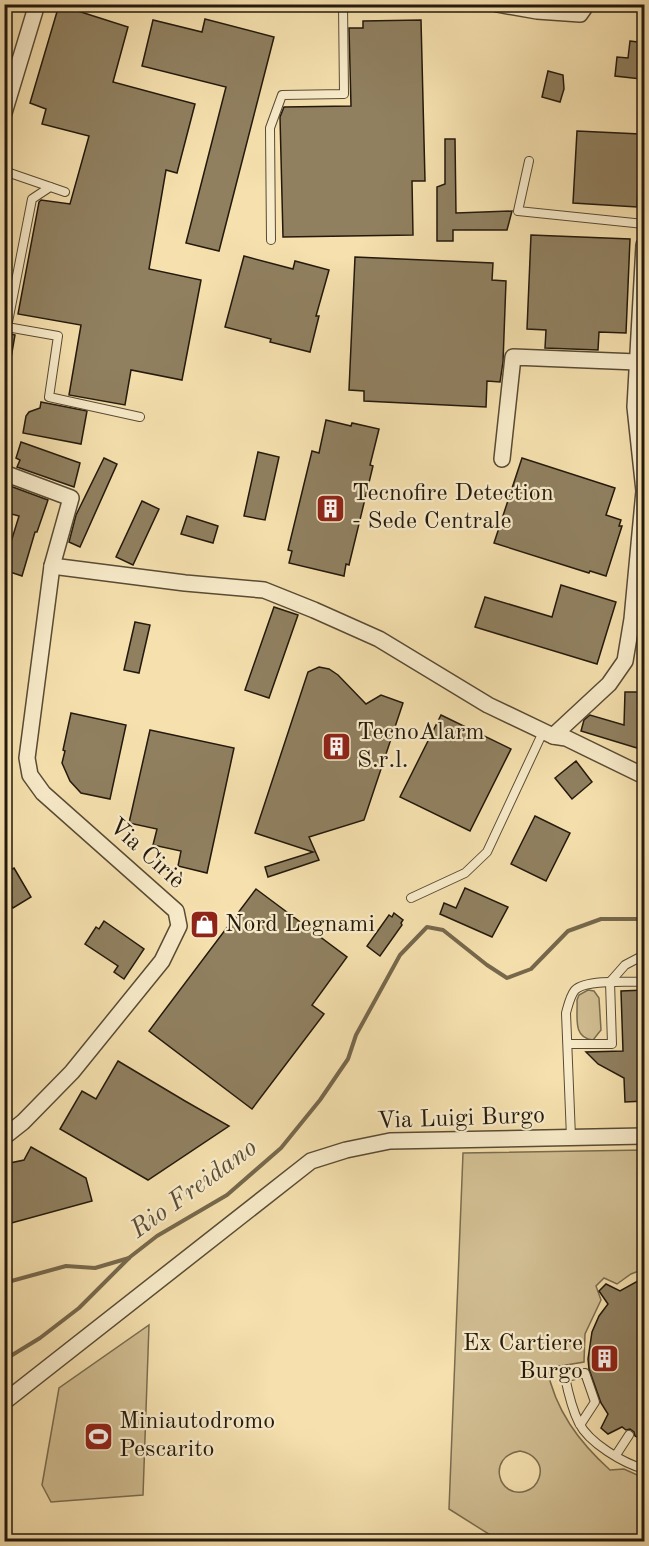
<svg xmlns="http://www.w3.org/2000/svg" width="649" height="1546" font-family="'Old Standard TT',serif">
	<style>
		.green { fill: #d1be92; stroke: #7a6c4f; stroke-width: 1.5; fill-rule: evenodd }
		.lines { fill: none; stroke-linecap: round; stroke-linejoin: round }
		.stream { stroke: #76684c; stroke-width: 4 }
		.building { fill: #908060; stroke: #23190c; stroke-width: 1.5 }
		.lane-casing { stroke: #584b34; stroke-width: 10 }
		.street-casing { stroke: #584b34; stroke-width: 18 }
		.lane { stroke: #f8ebca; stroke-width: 8 }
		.street { stroke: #f8ebca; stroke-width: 15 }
		.labels { text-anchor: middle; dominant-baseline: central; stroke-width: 4.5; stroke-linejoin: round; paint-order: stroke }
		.poi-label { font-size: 24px; fill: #23190c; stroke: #f8ebca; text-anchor: start }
		.street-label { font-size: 24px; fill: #23190c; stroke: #f8ebca }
		.water-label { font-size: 26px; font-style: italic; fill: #5b4d37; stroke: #f8ebca }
	</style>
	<rect width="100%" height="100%" fill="#f5e0ae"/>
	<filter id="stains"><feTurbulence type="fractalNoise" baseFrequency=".00333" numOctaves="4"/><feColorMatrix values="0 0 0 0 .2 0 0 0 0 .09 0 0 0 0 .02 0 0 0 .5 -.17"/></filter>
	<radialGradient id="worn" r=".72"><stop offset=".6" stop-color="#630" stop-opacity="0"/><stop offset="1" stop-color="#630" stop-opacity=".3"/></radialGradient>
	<g class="green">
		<path d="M588,990L594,991L599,998L601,1030L593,1040C572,1038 578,1016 577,1000L579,995Z"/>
		<path d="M644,1150V1230L642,1240L644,1269L631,1274L617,1284L604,1278L596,1286L601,1300L585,1334L584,1362L547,1368C555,1410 579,1442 610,1470L624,1469L644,1478V1535L495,1538L449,1509L463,1153ZM520,1451C533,1453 544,1464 539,1478C537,1484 532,1489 526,1491C498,1500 486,1456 520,1451Z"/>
		<path d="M149,1325L143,1495L51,1502L42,1485L59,1388Z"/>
	</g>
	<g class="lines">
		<g class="stream">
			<path d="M4,1283L66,1266L95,1268L129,1258"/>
			<path d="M4,1360L40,1338L79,1308L130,1257L157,1236L227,1195L281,1148L320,1100L348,1059L356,1035L400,955L427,927L443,930L487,965L507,978L531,969L568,931L601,919H644"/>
		</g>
	</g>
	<g class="building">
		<path d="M59,5L128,27L113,82L195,104L177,173L166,170L149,269L201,280L182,380L131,370L125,405L69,395L81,325L18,314L39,202L41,200L70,204L89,136L42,124L46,109L30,103Z"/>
		<path d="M205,19L274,37L219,251L186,243L226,87L142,66L153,20L202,32Z"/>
		<path d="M421,20L425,181H412L413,235L283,237L280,117L284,107L351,106L349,28H363V21Z"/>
		<path d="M630,41L645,43L641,79L615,76L617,57L628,58Z"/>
		<path d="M548,71L563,75L564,89L560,102L542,97Z"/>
		<path d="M577,131L640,134L637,207L573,203Z"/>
		<path d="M445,139H455L456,213L512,211L507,230H453V241H437V187L445,184Z"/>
		<path d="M531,235L630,239L626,333L599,332L598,350L545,348L546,330L527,329Z"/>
		<path d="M244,256L293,269L295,261L329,270L316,316H319L310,352L270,342L271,339L225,327Z"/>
		<path d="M355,257L493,263L492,280L506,281L503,362L500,382L487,381L486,407L364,401V391L349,390Z"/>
		<path d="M4,332L15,335L10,364L4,363Z"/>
		<path d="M41,402L87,411L81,444L23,433L26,416L29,412L40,408Z"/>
		<path d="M326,420L351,426L352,423L379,429L370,465L373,466L349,565L346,564L344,576L289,563L292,551L288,550L312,451L319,453Z"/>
		<path d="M21,442L80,463L74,487L17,467L20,460L16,458Z"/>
		<path d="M258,452L279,457L265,520L244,516Z"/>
		<path d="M104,458L117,464L80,547L69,542L76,515Z"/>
		<path d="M522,458L615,488L606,515L621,520L619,526H622L606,576L590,571L589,573L494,543Z"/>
		<path d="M10,486L48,500L37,532H35L22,576L4,570V540L11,542L19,516L4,512V502Z"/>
		<path d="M142,501L159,509L133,565L116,557Z"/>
		<path d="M187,516L218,526L213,543L181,534Z"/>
		<path d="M561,585L616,602L597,664L475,627L485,597L552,617Z"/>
		<path d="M274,607L298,615L269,698L245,690Z"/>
		<path d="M135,622L150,625L139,673L124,670Z"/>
		<path d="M319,667L329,669L338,675L366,704L381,695L403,703L364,820L309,837L319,860L268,877L265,867L313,852L255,833L308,672Z"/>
		<path d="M625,692H645V706H642V730L637,748L581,731L584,720L590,715L624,725Z"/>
		<path d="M71,713L126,725L110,799L81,793L70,781L62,763L65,751L63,750Z"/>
		<path d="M441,715L511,749L470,831L400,797Z"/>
		<path d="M150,730L234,748L207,873L178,866L181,851L153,845L157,829L129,823Z"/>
		<path d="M576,761L592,782L572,799L555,778Z"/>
		<path d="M535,816L570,833L546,881L511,864Z"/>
		<path d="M14,868L31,897L13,908L4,895V874Z"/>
		<path d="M465,888L508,907L492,937L440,914L444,903L456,908Z"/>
		<path d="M256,889L347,957L312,1005L324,1014L252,1109L149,1031Z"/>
		<path d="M394,913L403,920L401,923L402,925L380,956L367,946L389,915L392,917Z"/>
		<path d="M104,921L144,949L124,979L114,972L118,966L85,944L96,927L99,929Z"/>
		<path d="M645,990V1101L625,1102L624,1078L598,1064L586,1052L623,1051L621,991Z"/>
		<path d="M118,1061L185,1101L229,1126L148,1180L60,1129L82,1091L96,1099Z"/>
		<path d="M31,1147L86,1178L92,1201L4,1225V1173L10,1163L24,1160Z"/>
		<path d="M645,1277V1441L635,1436L634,1432L630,1429L626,1430L622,1427L608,1434L601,1428L608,1414L601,1403L589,1369L588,1359L592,1332L599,1316L608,1304L599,1291L606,1284L620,1291Z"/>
	</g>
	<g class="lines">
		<defs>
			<g id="lane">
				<path d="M529,161L518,211L644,224"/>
				<path d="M4,171L65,192"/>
				<path d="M50,187L32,199L7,327L58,336L49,397L140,417"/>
				<path d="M4,212V217"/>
				<path d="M271,240L270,128L282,95L344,94L343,4"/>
				<path d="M411,898L465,873L487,852L543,732"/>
				<path d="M568,1044H612L610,982L625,965L644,955"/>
				<path d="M571,1137L566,1013C568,1006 570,996 575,990C586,979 629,982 644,982"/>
				<path d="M580,1425L595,1402L585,1373L565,1377C568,1392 572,1409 579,1423C589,1443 623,1463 644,1469"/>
				<path d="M616,1455L629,1435"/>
			</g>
			<g id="street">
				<path d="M497,4L537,11L580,14L587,4"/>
				<path d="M4,113L37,4"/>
				<path d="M502,459L513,357L637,362"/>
				<path d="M4,473L71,498L52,566L27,758L30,775L43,793L176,911L179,926L162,961L72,1072L23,1122L4,1137"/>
				<path d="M52,566L185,583L264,590L314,610L379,639L488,705L553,736L566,738L644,776"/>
				<path d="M553,736L609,684L625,661L632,619L644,491L635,407L644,245"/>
				<path d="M4,1402L311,1161L346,1150L390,1141L644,1136"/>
			</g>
		</defs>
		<use href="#lane" class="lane-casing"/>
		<use href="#street" class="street-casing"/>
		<use href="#lane" class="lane"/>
		<use href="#street" class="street"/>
	</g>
	<defs>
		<symbol id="building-square" viewBox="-11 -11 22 22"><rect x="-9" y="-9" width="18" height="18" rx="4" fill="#8f2418" stroke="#f8ebca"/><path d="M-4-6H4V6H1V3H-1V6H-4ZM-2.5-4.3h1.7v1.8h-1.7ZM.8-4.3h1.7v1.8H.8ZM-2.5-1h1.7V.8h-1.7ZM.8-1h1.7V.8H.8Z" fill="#fff"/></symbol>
		<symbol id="shop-square" viewBox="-11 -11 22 22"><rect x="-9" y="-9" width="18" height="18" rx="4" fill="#8f2418" stroke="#f8ebca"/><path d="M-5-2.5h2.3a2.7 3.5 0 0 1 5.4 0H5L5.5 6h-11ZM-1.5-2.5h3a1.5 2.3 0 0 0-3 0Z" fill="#fff"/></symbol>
		<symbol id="stadium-square" viewBox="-11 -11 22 22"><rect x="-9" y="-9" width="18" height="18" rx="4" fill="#8f2418" stroke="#f8ebca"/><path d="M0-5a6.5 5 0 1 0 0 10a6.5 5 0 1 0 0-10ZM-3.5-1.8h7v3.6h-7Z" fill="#fff"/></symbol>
	</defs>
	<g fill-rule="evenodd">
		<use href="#building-square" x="314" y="492" width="33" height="33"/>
		<use href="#building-square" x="320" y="730" width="33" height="33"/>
		<use href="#shop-square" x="188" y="908" width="33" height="33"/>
		<use href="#building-square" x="588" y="1342" width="33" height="33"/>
		<use href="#stadium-square" x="82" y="1420" width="33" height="33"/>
	</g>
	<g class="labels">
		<g class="poi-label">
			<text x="352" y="494">Tecnofire Detection<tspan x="352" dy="28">- Sede Centrale</tspan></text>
			<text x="357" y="733">TecnoAlarm<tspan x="357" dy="28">S.r.l.</tspan></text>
			<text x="225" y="925">Nord Legnami</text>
			<text x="583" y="1344" text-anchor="end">Ex Cartiere<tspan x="583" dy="28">Burgo</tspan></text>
			<text x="119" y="1422">Miniautodromo<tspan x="119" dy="28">Pescarito</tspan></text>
		</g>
		<g class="street-label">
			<text transform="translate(146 854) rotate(42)">Via Ciriè</text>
			<text transform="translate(461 1119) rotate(-2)">Via Luigi Burgo</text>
		</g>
		<g class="water-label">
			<text transform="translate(194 1189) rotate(-36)">Rio Freidano</text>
		</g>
	</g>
	<rect width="649" height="1546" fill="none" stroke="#f5e0ae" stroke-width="24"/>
	<rect x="6" y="6" width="637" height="1534" fill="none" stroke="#23190c" stroke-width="3"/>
	<rect x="12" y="12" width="625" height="1522" fill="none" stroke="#23190c" stroke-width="1.5"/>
	<rect width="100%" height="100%" filter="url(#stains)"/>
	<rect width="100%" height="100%" fill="url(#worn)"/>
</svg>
